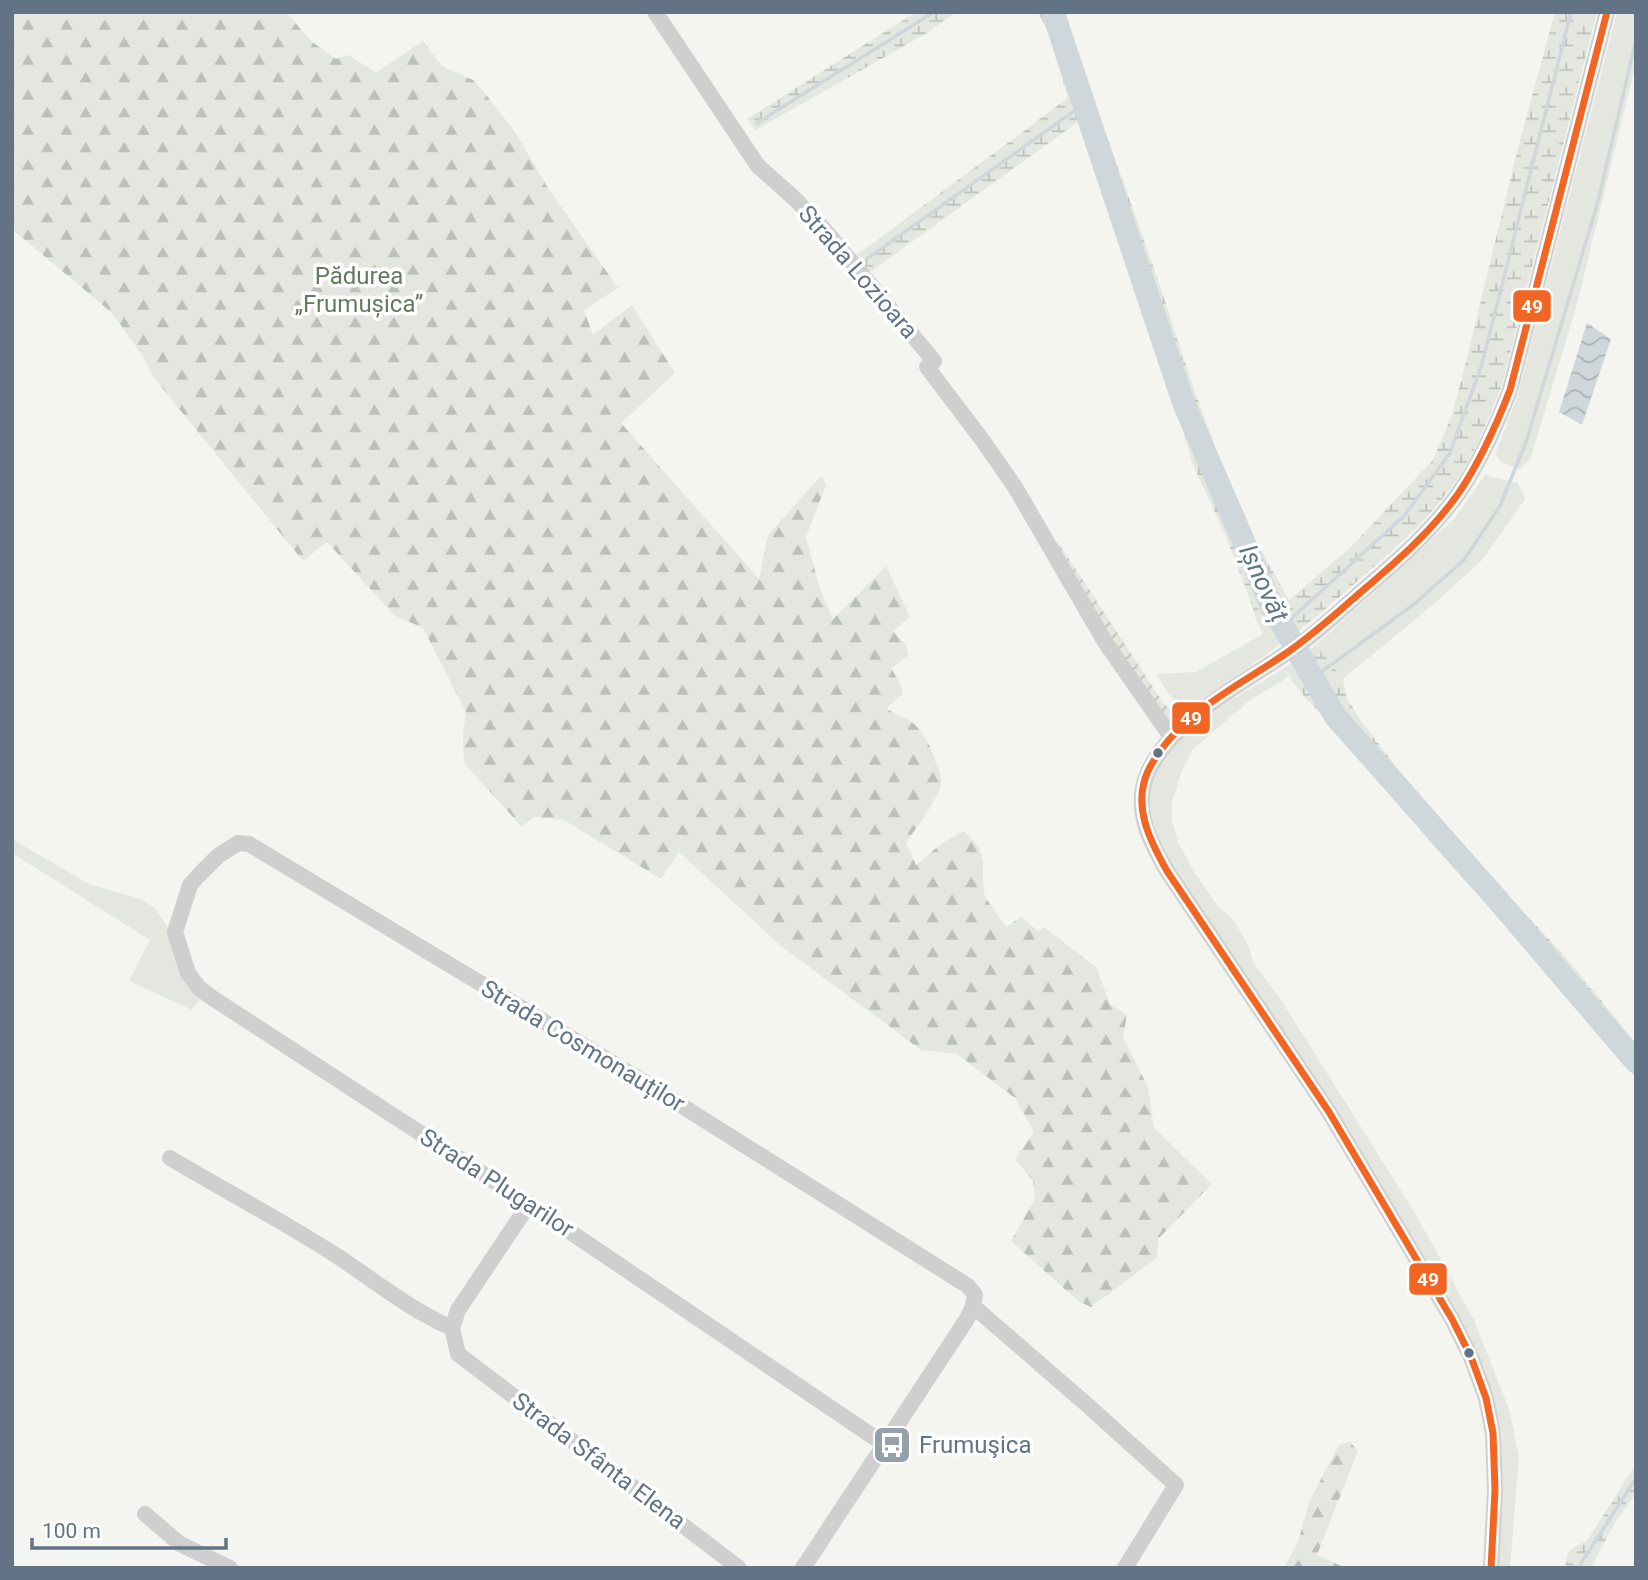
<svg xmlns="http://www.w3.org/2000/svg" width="1648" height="1580" font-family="Roboto,sans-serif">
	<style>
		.grass { fill: #e3e7df }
		.forest { fill: url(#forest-firs) }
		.wetland { fill: url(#wetland-marsh) }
		.garden { fill: url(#garden-furrows) }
		.water { fill: url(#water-waves) }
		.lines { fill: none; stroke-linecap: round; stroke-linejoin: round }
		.stream { stroke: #cfd7da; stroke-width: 3.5 }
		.river { stroke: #cfd7da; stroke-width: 23 }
		.minor { stroke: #cfcfd0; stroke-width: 16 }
		.bus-1-casing { stroke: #fff; stroke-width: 12 }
		.bus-1 { stroke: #f26522; stroke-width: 7 }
		.bus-dot { fill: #617384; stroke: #fff; stroke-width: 2.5 }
		.labels { text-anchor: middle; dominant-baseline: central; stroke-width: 7; stroke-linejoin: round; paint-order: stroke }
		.street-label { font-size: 24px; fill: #617384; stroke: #fff }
		.park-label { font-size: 24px; fill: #657b60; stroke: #fff }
		.poi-label { font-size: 24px; fill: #617384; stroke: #fff; text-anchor: start }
		.water-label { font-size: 26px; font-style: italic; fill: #5c7782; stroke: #fff }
		.line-badge { stroke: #fff; stroke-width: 2.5 }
		.badge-label { font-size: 19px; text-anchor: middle; font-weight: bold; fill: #fff }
	</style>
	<defs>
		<pattern id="forest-firs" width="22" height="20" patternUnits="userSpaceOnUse" patternTransform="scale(1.75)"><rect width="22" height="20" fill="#e3e7df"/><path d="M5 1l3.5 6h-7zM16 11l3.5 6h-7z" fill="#bbc0ba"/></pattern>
		<pattern id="wetland-marsh" width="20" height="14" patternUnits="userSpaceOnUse" patternTransform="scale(1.75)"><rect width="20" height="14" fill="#e3e7df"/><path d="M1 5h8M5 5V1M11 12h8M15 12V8" fill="none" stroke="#bbc0ba"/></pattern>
		<pattern id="garden-furrows" width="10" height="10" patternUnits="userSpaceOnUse" patternTransform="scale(1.75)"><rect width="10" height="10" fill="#e3e7df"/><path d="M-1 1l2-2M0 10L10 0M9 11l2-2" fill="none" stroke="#bbc0ba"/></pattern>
		<pattern id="water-waves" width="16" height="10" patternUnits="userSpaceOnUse" patternTransform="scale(1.75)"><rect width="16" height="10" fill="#cfd7da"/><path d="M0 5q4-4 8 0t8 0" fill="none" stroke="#abb3b6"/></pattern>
	</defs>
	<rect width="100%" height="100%" fill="#f4f4f1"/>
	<g class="grass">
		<path d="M1617,12H1636V63L1577,304L1531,457L1520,469L1501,462L1495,454L1517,398Z"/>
		<path d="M1485,475L1518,483L1525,499L1482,560L1435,603L1343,679L1316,645L1455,518Z"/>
		<path d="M1270,630L1279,645L1193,708L1170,696L1156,674L1196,672Z"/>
		<path d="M1283,669L1288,677L1249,701L1193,749L1181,773L1172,802V821L1178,842L1194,872L1217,905L1235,922L1249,948L1253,962L1281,1000L1415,1213L1474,1320L1509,1409L1519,1457L1510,1568H1496L1501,1487L1502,1434L1490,1389L1161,850C1158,841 1146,812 1146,804C1146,800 1149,793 1150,789C1166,730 1235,699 1283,669Z"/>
		<path d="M12,839L89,884L140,899L155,908L168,928L179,967L200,999L192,1010L129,981L150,940L12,853Z"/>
	</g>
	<g class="forest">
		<path d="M12,12H286L311,41L336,59L349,55L376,73L423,41L442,66L473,80L484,92L515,132L548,188L618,288L584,310L593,335L632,305L675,373L621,423L759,579L768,535L821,476L826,485L806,537L819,586L833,619L886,566L910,617L893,631L906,645L908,656L891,668L902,687V694L887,708C893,714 900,715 907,719C922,728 927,740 934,756C935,764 940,770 941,778C943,795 915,829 906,843L916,865L942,843L964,831L979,847L983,861V882L985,897L1006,927L1021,917L1038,931L1044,927L1096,967L1110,1004L1127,1015L1123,1037L1148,1087L1154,1128L1212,1184L1158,1239L1157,1258L1091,1307L1078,1301L1011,1241L1035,1199L1033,1181L1015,1159L1034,1132L1015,1098L957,1054L921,1050L781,946L679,852L661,879L564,820L534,817L522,827L464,763L463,735L466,712L423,628L394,615L327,542L303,561L154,378L143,356L112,313L12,229Z"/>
		<path d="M1350,1442L1358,1451L1317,1555L1346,1568H1284L1298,1542L1309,1502L1339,1445Z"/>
	</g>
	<g class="wetland">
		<path d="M916,12H956L927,33L756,130L747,119Z"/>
		<path d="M1038,12H1063L1155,271L1194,389L1223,469L1255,539L1289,600L1350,548L1433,460L1452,415L1464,370L1518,148L1555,12H1597L1502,385C1491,412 1480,442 1464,468C1438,511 1401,544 1362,577C1335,601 1309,624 1279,645L1270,630L1263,634L1256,620L1252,605L1224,532L1193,465L1175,403L1138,294L1132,284L1119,238L1078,122L870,272L857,255L1068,98L1048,32Z"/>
		<path d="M1316,645L1343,679L1347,698L1361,721L1395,765L1448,829L1568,960L1636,1043V1077L1619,1059L1572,998L1430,842L1398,799L1304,696L1283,669Z"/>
		<path d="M1636,1464V1493L1614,1524L1591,1568H1565L1569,1551L1576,1546L1587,1541Z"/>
	</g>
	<path class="garden" d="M1058,542L1164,704L1182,718L1170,728L1110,641L1054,544Z"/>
	<path class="water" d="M1587,323L1611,339L1582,425L1559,412Z"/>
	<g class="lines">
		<g class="stream">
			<path d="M757,123L934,12"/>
			<path d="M868,258L1084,104"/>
			<path d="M1283,626L1404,516L1450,453L1482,364L1571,12"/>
			<path d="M1313,678L1413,605L1464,560L1500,506L1526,442L1597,205L1636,40"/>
			<path d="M1578,1568L1636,1478"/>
		</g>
		<path class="river" d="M1053,12L1184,404L1272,607L1335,716L1496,898L1636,1062"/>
		<g class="minor">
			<path d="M655,12L758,166L794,198L824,229L934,361L927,367L983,441L1015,487L1105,642L1171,737"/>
			<path d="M170,1158C225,1191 283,1221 337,1256C375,1281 410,1310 452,1328"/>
			<path d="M529,1204L458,1310L452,1328L458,1354L739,1568"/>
			<path d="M973,1306L1085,1403L1176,1485L1125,1568"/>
			<path d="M145,1514L180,1544L230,1568"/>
			<path d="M803,1568L967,1319L973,1306L975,1295L968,1286L636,1077L249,844L238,843L218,856L199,875L190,885L175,932L188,973L199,988L211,997L529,1204L884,1444"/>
			<path d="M1491,1568L1495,1490L1493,1433L1486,1398L1471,1357L1452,1319L1329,1112L1167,871C1149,840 1132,808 1148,772C1176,712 1258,677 1309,637C1327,623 1344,607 1361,592C1396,562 1431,532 1458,494C1480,462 1496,427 1510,390L1607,12"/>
		</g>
		<defs>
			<path id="bus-1" d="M1491,1568L1495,1490L1493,1433L1486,1398L1471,1357L1452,1319L1329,1112L1167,871C1150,841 1132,806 1148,771C1175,715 1239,686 1288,652C1314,634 1337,613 1361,592C1396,562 1431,532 1458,494C1480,462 1496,426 1510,390L1607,12"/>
		</defs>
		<use href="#bus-1" class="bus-1-casing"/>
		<use href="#bus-1" class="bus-1"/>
	</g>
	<defs>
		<symbol id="bus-square" viewBox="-11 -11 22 22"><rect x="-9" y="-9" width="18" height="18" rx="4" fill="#94a0aa" stroke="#fff"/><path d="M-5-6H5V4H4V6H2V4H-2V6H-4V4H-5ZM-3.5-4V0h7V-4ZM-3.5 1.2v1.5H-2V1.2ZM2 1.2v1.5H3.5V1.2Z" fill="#fff"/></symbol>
	</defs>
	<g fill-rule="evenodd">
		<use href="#bus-square" x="870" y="1423" width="44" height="44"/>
	</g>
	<g class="bus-dot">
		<circle cx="1158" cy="753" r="6"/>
		<circle cx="1469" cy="1353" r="6"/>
	</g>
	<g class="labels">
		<g class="street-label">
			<text transform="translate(858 272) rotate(49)">Strada Lozioara</text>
			<text transform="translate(583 1046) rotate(31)">Strada Cosmonauților</text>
			<text transform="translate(497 1183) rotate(33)">Strada Plugarilor</text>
			<text transform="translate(599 1461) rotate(37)">Strada Sfânta Elena</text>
		</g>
		<g class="park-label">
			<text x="359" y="276">Pădurea<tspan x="359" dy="28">„Frumușica”</tspan></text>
		</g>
		<g class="poi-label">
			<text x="919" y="1445">Frumuşica</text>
		</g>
		<g class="water-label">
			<text transform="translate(1264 583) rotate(65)">Ișnovăț</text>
		</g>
	</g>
	<g class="line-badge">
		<rect x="1512" y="289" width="40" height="34" rx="7" fill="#f26522"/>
		<rect x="1171" y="701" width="40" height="34" rx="7" fill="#f26522"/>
		<rect x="1408" y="1262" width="40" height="34" rx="7" fill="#f26522"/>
	</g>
	<g class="badge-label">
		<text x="1532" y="313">49</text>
		<text x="1191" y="725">49</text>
		<text x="1428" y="1286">49</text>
	</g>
	<rect width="1648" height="1580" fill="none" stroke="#617384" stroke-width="28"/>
	<path d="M32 1538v10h194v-10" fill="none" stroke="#617384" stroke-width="3.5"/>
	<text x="42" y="1538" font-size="21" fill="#617384" stroke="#ffffff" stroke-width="5" paint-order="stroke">100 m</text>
</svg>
